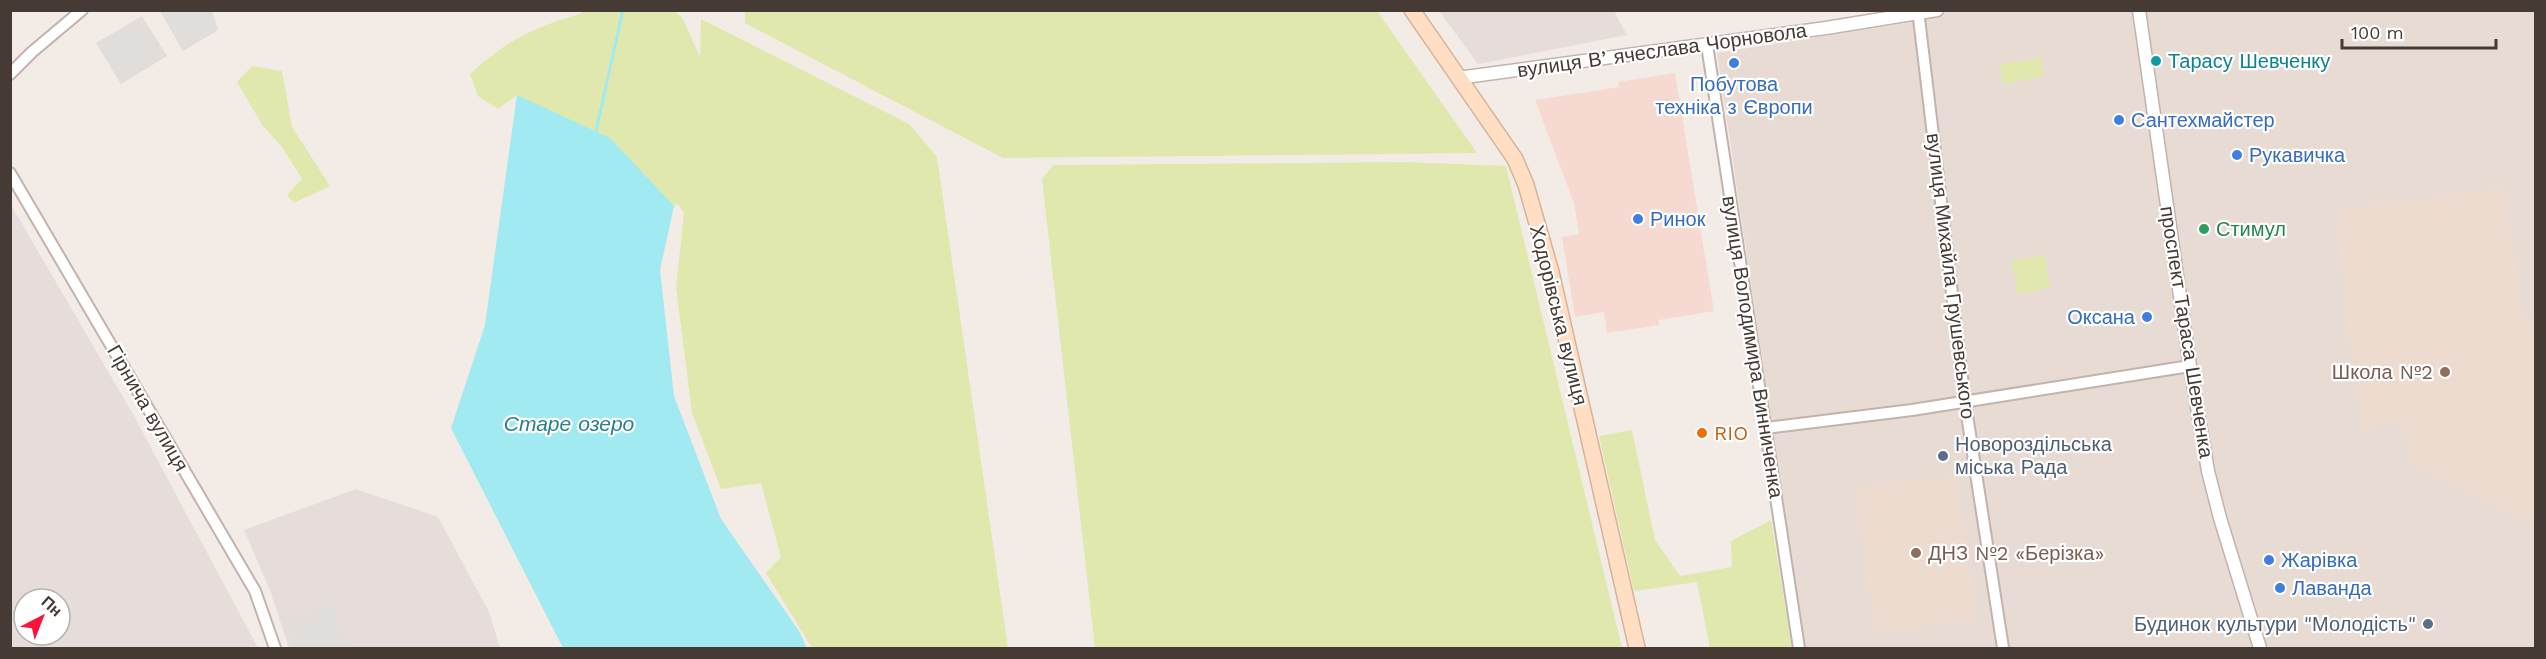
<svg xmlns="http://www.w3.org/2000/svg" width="2546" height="659" font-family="'Work Sans',sans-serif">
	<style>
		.residential { fill: #e7dbd4 }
		.commercial { fill: #f6dad1 }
		.industrial { fill: #e6dddb; fill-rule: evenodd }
		.education { fill: #eddbd0 }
		.green { fill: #e0e8ae }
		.parking { fill: #e1dddb }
		.water { fill: #a1eaf1 }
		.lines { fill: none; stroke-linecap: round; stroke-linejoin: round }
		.stream { stroke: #a1eaf1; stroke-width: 3 }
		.minor-casing { stroke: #c2b3ac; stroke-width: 14 }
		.tertiary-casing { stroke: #c2b3ac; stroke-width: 15 }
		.secondary-casing { stroke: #d7b297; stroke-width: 18 }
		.minor { stroke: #fff; stroke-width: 10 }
		.tertiary { stroke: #fff; stroke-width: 12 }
		.secondary { stroke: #ffdec4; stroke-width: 15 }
		.culture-dot { fill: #0f9aa8; stroke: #fff; stroke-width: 2 }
		.shop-dot { fill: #3f7fe0; stroke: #fff; stroke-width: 2 }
		.leisure-dot { fill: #2e9e5b; stroke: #fff; stroke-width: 2 }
		.education-dot { fill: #8d6e63; stroke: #fff; stroke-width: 2 }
		.food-dot { fill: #e8710a; stroke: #fff; stroke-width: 2 }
		.service-dot { fill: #5c6f8a; stroke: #fff; stroke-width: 2 }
		.labels { text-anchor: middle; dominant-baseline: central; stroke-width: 4.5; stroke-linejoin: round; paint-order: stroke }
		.street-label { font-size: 20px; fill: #463a35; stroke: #fff }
		.culture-label { font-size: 20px; fill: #0d838f; stroke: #fff; text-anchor: start }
		.shop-label { font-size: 20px; fill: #366cbe; stroke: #fff; text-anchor: start }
		.leisure-label { font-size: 20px; fill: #27864d; stroke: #fff; text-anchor: start }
		.education-label { font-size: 20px; fill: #785e54; stroke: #fff; text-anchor: end }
		.food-label { font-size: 20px; fill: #c56008; stroke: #fff; text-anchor: start }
		.service-label { font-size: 20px; fill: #4e5e75; stroke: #fff; text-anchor: start }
		.water-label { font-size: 21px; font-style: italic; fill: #26808b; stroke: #fff }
	</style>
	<rect width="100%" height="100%" fill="#f3ebe6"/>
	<path class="residential" d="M1926,11H2535V648H1805L1717,53L1927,20Z"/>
	<path class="commercial" d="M1675,73L1714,311L1659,320V325L1607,333L1604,312L1575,317L1562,237L1579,234L1574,203L1535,100L1619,87L1618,82Z"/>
	<g class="industrial">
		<path d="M1439,11H1614L1627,35L1478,64Z"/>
		<path d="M11,205L134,416L258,648H11ZM24,599H60V635H24Z"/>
		<path d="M356,489L438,517L489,612L500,648H289L271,593L244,530Z"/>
	</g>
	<g class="education">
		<path d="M2505,187L2522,312L2535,324V518L2525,521L2412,464L2400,420L2361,429L2342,280L2338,225L2340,210Z"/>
		<path d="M1956,476L1978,618L1876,633L1854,488L1931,477L1932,480Z"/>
	</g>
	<g class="green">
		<path d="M585,11H673L682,17L700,57L701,19L909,124L937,157L1008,648H812L766,573L781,557L761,483L721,489L692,413L676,287L684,213L678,204L674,206L517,95L498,109L478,96L470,74C509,39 530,29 580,14Z"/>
		<path d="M745,11H1377L1477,153L1003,158L745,23Z"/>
		<path d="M2041,58L2044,76L2003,84L1999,64Z"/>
		<path d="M252,66L282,71L292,127L330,186L294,203L287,195L302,179L282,147L263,126L237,82Z"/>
		<path d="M1404,162L1506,166L1622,648H1095L1042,179L1053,165Z"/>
		<path d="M2045,255L2050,288L2017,294L2012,261Z"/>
		<path d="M1632,430L1655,540L1680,576L1732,567L1731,541L1771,520L1792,648H1710L1697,582L1634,591L1599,436Z"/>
	</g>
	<g class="parking">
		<path d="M160,11H212L218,30L183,51Z"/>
		<path d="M142,16L167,56L121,84L96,43Z"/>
		<path d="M333,603L346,648H295L287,619Z"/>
	</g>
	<path class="water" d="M517,95L610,138L674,206L660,270L674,396L721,519L799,631L807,648H563L451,428L485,325Z"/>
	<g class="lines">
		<path class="stream" d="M596,131L623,10"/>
		<defs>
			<g id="minor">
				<path d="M1918,10L1965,402L2003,648"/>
				<path d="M1707,45L1799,648"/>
				<path d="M10,74L32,52L82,10"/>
				<path d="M10,173L255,591L275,648"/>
				<path d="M1766,428L1912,410L2190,366"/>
			</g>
			<g id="tertiary">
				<path d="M2139,10L2190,366L2208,471L2220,518L2260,648"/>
				<path d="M1458,78L1826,28L1937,10"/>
			</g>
			<path id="secondary" d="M1412,10L1515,159L1526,185L1551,272L1637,648"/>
		</defs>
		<use href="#minor" class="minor-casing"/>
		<use href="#tertiary" class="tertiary-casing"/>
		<use href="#secondary" class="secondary-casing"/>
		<use href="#minor" class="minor"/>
		<use href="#tertiary" class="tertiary"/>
		<use href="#secondary" class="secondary"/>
	</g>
	<circle class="culture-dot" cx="2156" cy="61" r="6"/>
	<g class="shop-dot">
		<circle cx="1734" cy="63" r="6"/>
		<circle cx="2119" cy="120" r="6"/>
		<circle cx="2237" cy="155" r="6"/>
		<circle cx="1638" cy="219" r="6"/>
		<circle cx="2147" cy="317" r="6"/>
		<circle cx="2269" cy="560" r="6"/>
		<circle cx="2280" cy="588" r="6"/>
	</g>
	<circle class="leisure-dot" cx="2204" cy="229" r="6"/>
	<g class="education-dot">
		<circle cx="2445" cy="372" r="6"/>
		<circle cx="1916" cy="553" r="6"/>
	</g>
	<circle class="food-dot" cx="1702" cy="433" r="6"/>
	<g class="service-dot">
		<circle cx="1943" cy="456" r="6"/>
		<circle cx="2428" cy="624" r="6"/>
	</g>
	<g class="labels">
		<g class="street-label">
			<text transform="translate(1662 50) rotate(-8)">вулиця Вʼячеслава Чорновола</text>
			<text transform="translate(1951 276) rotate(83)">вулиця Михайла Грушевського</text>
			<text transform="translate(1559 315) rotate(76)">Ходорівська вулиця</text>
			<text transform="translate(2187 332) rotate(81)">проспект Тараса Шевченка</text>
			<text transform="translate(1753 347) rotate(81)">вулиця Володимира Винниченка</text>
			<text transform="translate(148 408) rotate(60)">Гірнича вулиця</text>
		</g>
		<g class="culture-label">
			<text x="2168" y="61">Тарасу Шевченку</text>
		</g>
		<g class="shop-label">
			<text x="1734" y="84" text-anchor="middle">Побутова<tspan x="1734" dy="23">техніка з Європи</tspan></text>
			<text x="2131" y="120">Сантехмайстер</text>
			<text x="2249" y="155">Рукавичка</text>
			<text x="1650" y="219">Ринок</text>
			<text x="2135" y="317" text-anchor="end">Оксана</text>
			<text x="2281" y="560">Жарівка</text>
			<text x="2292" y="588">Лаванда</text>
		</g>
		<g class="leisure-label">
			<text x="2216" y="229">Стимул</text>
		</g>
		<g class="education-label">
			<text x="2433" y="372">Школа №2</text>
			<text x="1928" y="553" text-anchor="start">ДНЗ №2 «Берізка»</text>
		</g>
		<g class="food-label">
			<text x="1714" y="433">RIO</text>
		</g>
		<g class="service-label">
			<text x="1955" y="444">Новороздільська<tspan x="1955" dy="23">міська Рада</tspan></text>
			<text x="2416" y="624" text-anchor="end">Будинок культури "Молодість"</text>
		</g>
		<g class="water-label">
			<text x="569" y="423">Старе озеро</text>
		</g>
	</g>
	<rect width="2546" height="659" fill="none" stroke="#463a35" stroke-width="24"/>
	<g transform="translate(42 617) rotate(42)"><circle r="28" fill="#ffffff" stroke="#b5b0ae" stroke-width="1.5"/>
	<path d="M0-4.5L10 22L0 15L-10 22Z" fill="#fd133a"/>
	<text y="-9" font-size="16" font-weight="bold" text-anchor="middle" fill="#463a35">Пн</text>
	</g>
	<path d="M2342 39v9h154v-9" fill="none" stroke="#463a35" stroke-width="3"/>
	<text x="2351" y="39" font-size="18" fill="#463a35" stroke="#ffffff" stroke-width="4.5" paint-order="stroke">100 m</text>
</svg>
